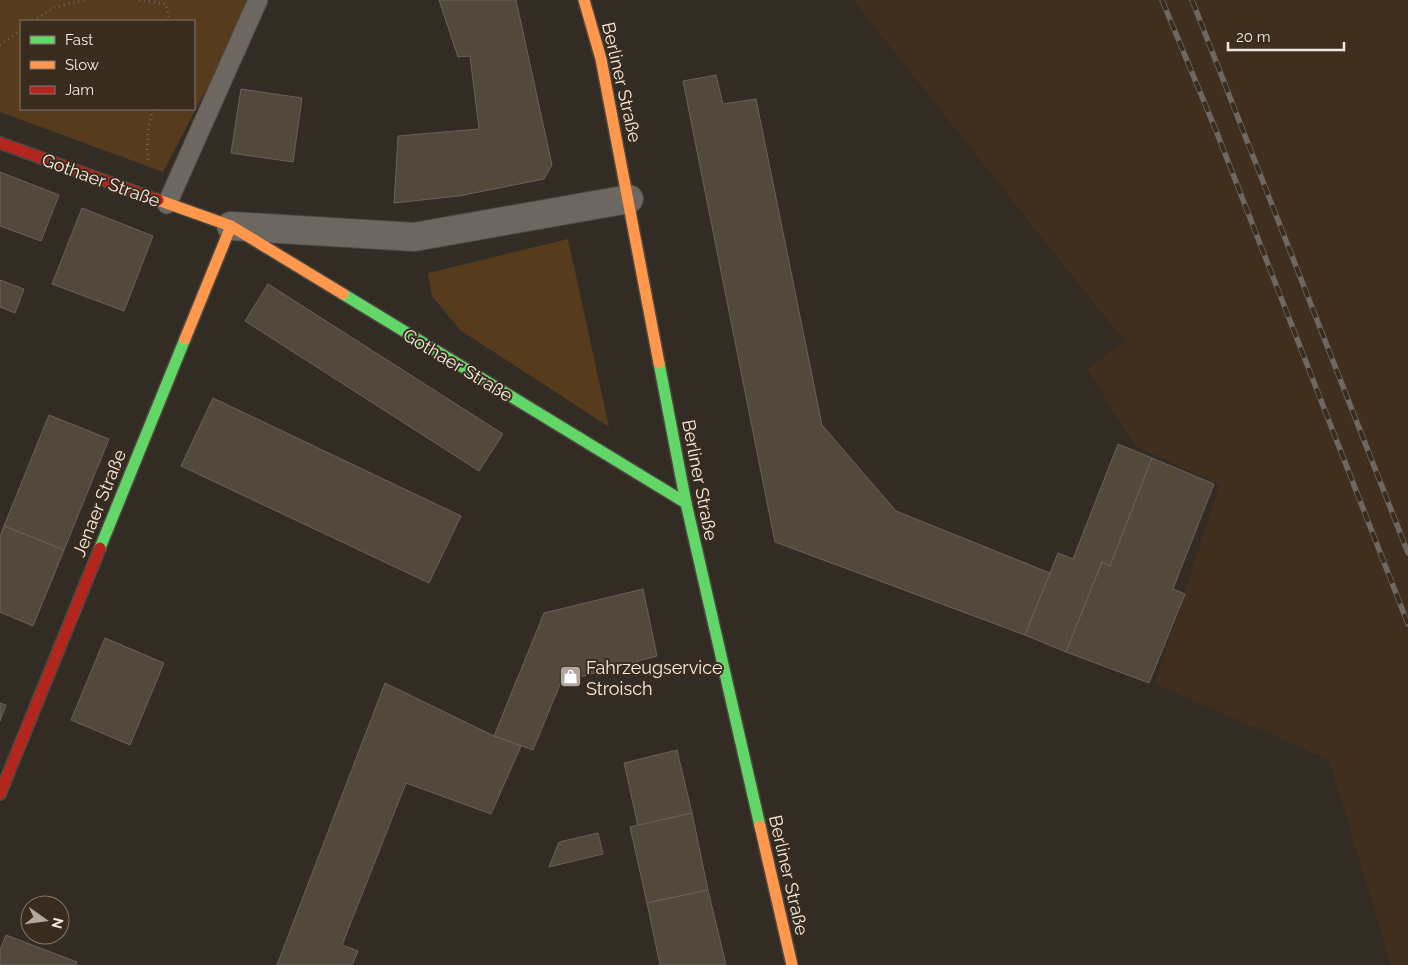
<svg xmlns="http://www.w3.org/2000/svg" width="1408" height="965" font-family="Raleway,sans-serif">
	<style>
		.built { fill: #402f1e }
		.green { fill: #563b1d; fill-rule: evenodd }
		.building { fill: #53483c; stroke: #69625c }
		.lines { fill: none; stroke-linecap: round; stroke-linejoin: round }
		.lane-casing { stroke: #4d4840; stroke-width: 21 }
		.street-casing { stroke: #4d4840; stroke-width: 30 }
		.fast-casing { stroke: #4d4840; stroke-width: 14 }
		.slow-casing { stroke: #4d4840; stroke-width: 14 }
		.jam-casing { stroke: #4d4840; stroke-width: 14 }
		.path { stroke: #69635e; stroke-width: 3; stroke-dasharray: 1 4; stroke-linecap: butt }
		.lane { stroke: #6c6760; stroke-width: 19 }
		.street { stroke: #6c6760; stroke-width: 28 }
		.fast { stroke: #63d668; stroke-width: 11 }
		.slow { stroke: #ff974d; stroke-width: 11 }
		.jam { stroke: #b3261e; stroke-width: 11 }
		.rail-casing { stroke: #6e6863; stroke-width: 5.5 }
		.rail { stroke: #392c1e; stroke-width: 4; stroke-dasharray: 11; stroke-linecap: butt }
		.labels { text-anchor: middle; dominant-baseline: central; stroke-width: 4; stroke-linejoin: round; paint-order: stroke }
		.street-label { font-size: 18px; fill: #f3eae1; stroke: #392c1e }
		.poi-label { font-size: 18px; fill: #f3eae1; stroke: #392c1e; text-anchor: start }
	</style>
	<rect width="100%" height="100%" fill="#332c24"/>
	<path class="built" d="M853,0H1408V965H1391L1329,760L1155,684L1220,484L1135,446L1087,369L1125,342Z"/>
	<g class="green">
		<path d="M0,0H253L163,172L0,112ZM21,21H194V109H21Z"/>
		<path d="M568,239L609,427L460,330L432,296L428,273Z"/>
	</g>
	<g class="building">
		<path d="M439,0H516L552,165L544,179L459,196L394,203L398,136L479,129L470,56L458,57Z"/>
		<path d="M716,75L723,104L756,99L822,425L896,511L1050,573L1025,635L775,542L683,81Z"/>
		<path d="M241,89L302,98L293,162L231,153Z"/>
		<path d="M0,172L59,195L41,241L0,226Z"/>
		<path d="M82,208L153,236L124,311L52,284Z"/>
		<path d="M0,280L24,289L15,313L0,307Z"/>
		<path d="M268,284L503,434L479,471L245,321Z"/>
		<path d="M213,398L461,516L429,583L181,466Z"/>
		<path d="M49,415L109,439L64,550L4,526Z"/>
		<path d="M1118,444L1152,458L1110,566L1102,562L1066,652L1025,635L1058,553L1073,559Z"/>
		<path d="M1152,458L1214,484L1173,589L1185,594L1149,683L1066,652L1102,562L1110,566Z"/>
		<path d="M4,526L64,550L33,626L0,612V537Z"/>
		<path d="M643,589L657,656L561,682L533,750L494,736L544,613Z"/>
		<path d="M105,638L164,663L130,745L71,720Z"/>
		<path d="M385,683L494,736L521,746L491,814L406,783L342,945L358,951L352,965H277Z"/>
		<path d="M0,703L6,705L0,721Z"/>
		<path d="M677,750L692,813L638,826L624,763Z"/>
		<path d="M692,813L708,890L647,903L630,827Z"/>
		<path d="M598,833L603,854L549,867L559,842Z"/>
		<path d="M708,890L726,965H660L647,903Z"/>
		<path d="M6,935L77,962L76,965H0V950Z"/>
	</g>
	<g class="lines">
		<defs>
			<path id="lane" d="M167,204L258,0"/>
			<path id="street" d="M231,226L414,237L629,199"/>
			<g id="fast">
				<path d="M343,294L686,503"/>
				<path d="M659,363L686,503L760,826"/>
				<path d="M100,548L185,339"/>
			</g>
			<g id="slow">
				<path d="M584,0L601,59L659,363"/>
				<path d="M158,200L231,226L343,294"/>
				<path d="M185,339L231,226"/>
				<path d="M760,826L792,965"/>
			</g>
			<g id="jam">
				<path d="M0,143L158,200"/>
				<path d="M0,794L100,548"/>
			</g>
		</defs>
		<use href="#lane" class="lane-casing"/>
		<use href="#street" class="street-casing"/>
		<use href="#fast" class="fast-casing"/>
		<use href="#slow" class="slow-casing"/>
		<use href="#jam" class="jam-casing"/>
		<g class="path">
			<path d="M139,0L166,4L168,16L171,21"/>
			<path d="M33,21L55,7L86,0"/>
			<path d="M0,45L21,30"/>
			<path d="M148,160C146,142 148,126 153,109"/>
		</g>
		<use href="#lane" class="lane"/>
		<use href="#street" class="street"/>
		<use href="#fast" class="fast"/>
		<use href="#slow" class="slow"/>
		<use href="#jam" class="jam"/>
		<defs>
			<g id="rail">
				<path d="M1162,0L1217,133L1408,624"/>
				<path d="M1192,0L1408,553"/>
			</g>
		</defs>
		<use href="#rail" class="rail-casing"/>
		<use href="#rail" class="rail"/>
	</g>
	<defs>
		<symbol id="shop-square" viewBox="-11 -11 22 22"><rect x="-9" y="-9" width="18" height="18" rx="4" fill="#b0a89f" stroke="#392c1e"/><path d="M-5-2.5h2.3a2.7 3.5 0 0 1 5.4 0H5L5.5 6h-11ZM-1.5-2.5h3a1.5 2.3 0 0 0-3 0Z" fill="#fff"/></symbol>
	</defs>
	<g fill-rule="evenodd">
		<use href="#shop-square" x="558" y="664" width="25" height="25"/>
	</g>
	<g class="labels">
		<g class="street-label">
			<text transform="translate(622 82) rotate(77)">Berliner Straße</text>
			<text transform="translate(101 180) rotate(20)">Gothaer Straße</text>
			<text transform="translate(458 365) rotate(31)">Gothaer Straße</text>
			<text transform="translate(700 480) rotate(79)">Berliner Straße</text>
			<text transform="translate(99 503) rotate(-68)">Jenaer Straße</text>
			<text transform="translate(789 875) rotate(77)">Berliner Straße</text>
		</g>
		<g class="poi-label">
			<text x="586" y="667">Fahrzeugservice<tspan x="586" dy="21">Stroisch</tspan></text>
		</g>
	</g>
	<rect x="20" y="20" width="175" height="90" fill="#392c1e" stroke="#83786c"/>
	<rect x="30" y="36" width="25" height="8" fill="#63d668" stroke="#83786c"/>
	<text x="65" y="45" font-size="15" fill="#f3eae1">Fast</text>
	<rect x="30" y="61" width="25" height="8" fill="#ff974d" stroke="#83786c"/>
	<text x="65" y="70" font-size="15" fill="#f3eae1">Slow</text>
	<rect x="30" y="86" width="25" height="8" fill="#b3261e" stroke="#83786c"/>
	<text x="65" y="95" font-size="15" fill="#f3eae1">Jam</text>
	<g transform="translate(45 920) rotate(104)"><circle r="24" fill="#392c1e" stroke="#83786c"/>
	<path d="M0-4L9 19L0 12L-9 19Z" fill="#b0a89f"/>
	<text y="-8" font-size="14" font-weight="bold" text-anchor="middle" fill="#f3eae1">N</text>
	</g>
	<path d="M1228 42v8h116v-8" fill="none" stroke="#f3eae1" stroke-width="2.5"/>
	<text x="1236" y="42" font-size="15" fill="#f3eae1" stroke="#392c1e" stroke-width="4" paint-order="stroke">20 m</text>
</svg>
